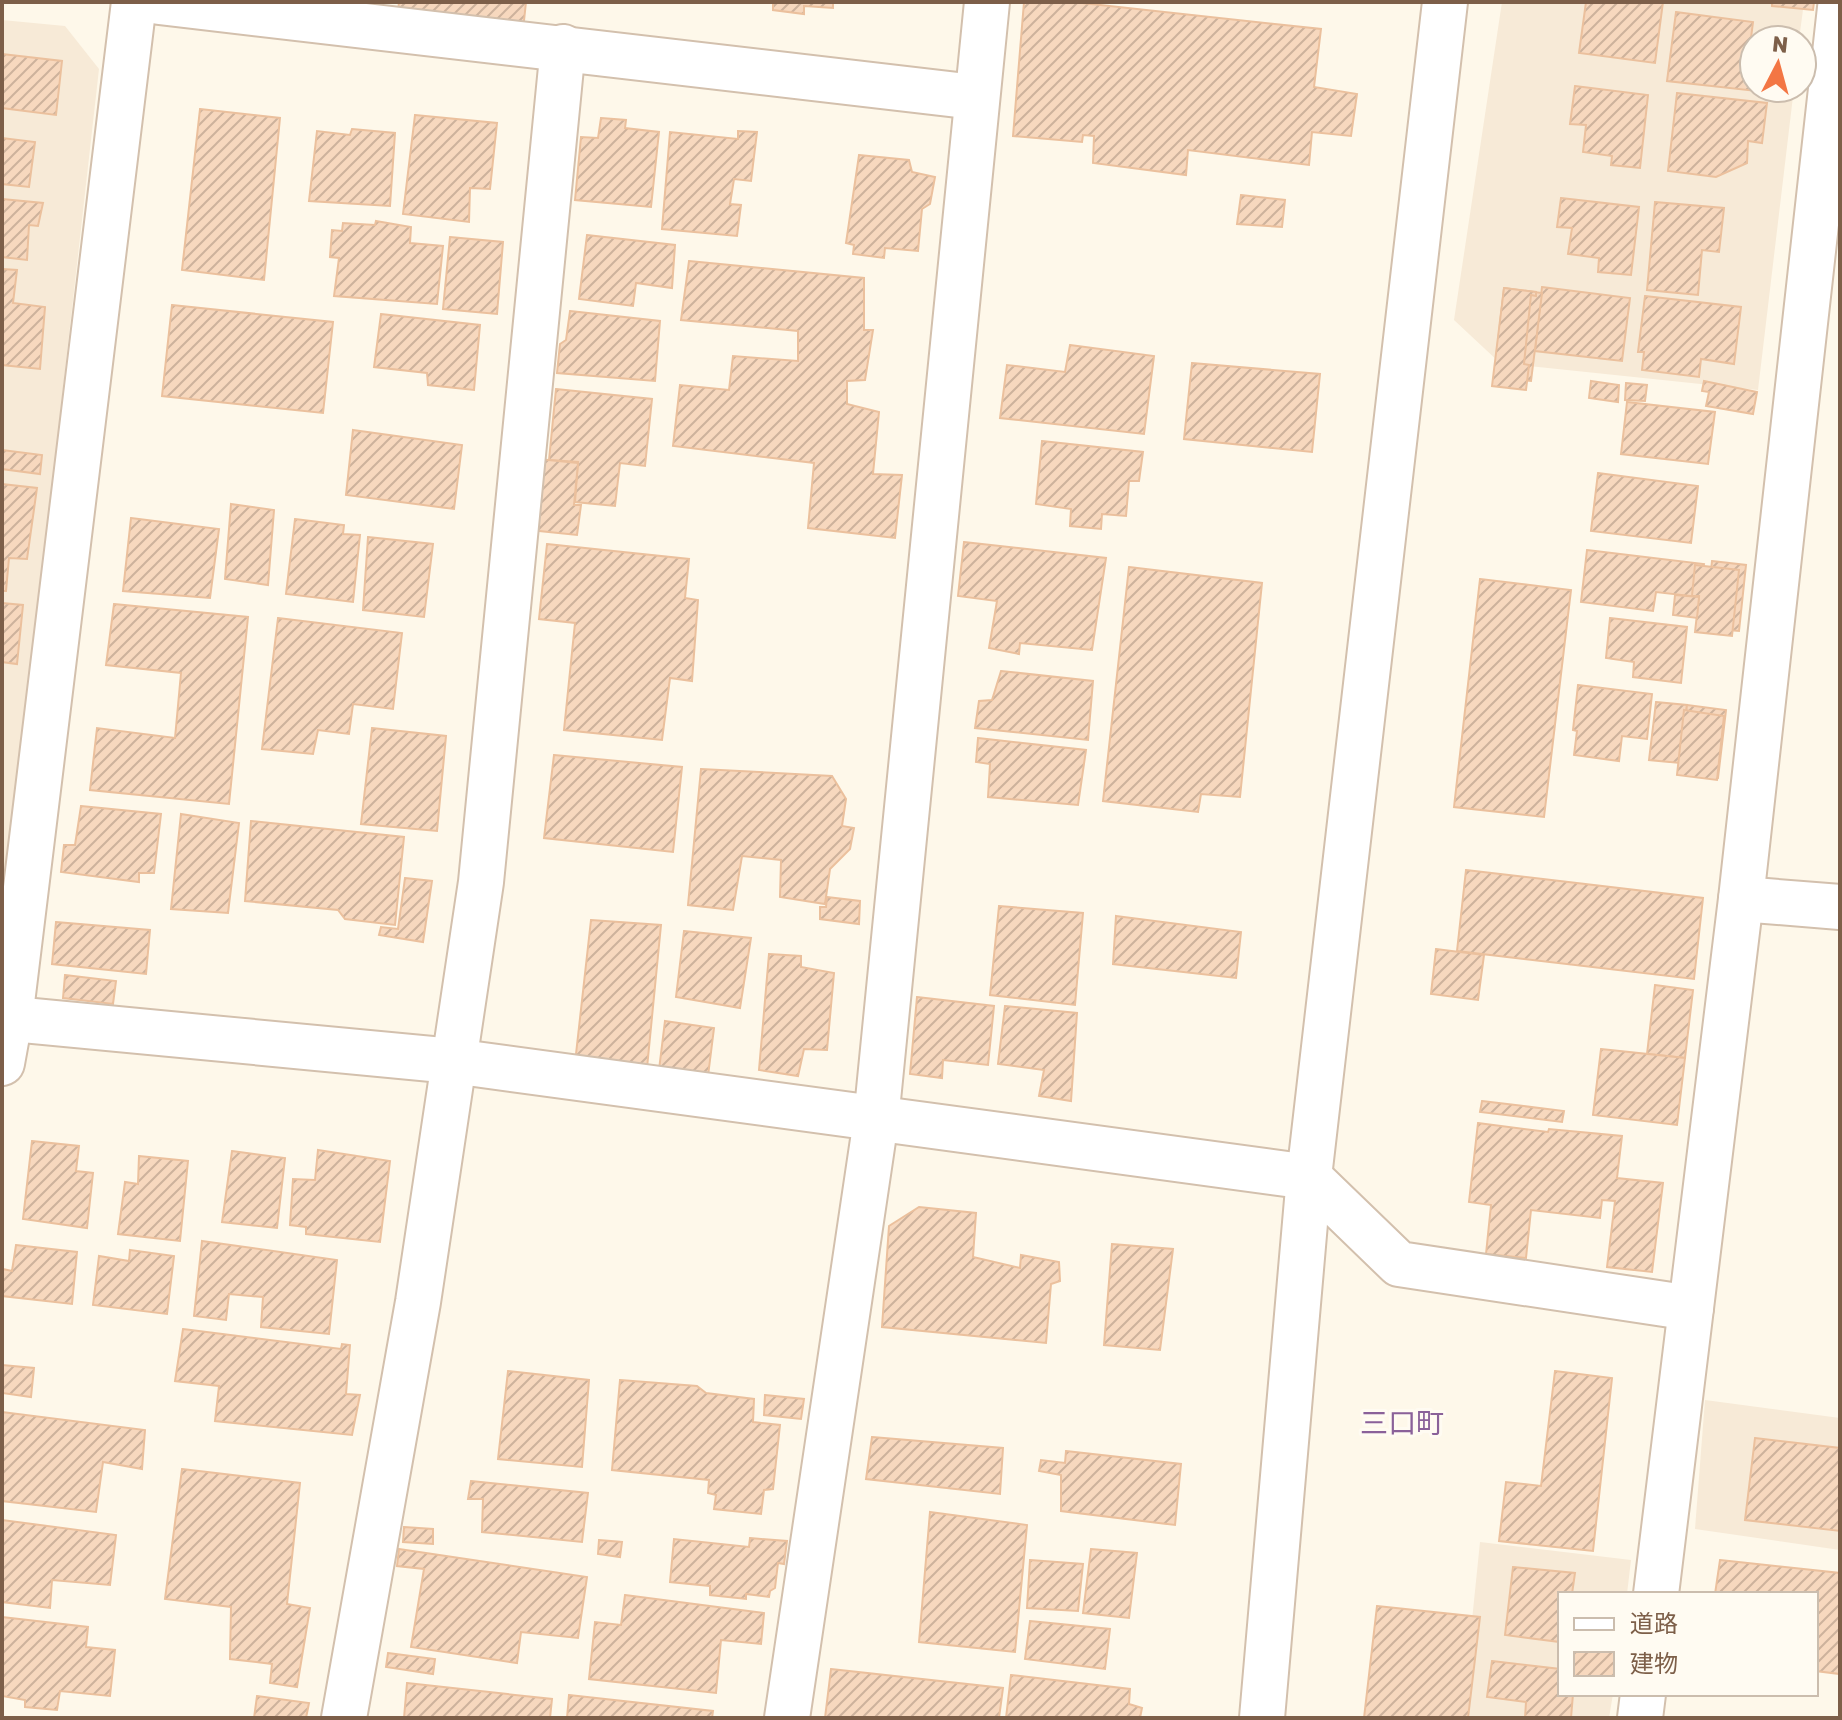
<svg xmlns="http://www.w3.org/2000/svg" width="1842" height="1720" font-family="Rubik,'Noto Sans JP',sans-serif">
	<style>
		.residential { fill: #f7ead7 }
		.building { fill: url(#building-hatch); stroke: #ebc09d; stroke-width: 2 }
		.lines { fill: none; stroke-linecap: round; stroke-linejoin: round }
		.minor-casing { stroke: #d3c0ad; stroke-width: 48 }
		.tertiary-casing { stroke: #d3c0ad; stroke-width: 48 }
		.minor { stroke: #fff; stroke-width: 44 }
		.tertiary { stroke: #fff; stroke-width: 44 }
		.labels { text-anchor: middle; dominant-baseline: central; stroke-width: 6; stroke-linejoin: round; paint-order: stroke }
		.quarter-label { font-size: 28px; fill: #8a6199; stroke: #fffbf2 }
	</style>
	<defs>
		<pattern id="building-hatch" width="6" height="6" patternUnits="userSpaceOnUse" patternTransform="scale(2)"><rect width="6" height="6" fill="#f7d8be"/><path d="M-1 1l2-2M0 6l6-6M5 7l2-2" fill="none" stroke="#cdb29c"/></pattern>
	</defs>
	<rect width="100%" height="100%" fill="#fef8ea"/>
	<g class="residential">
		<path d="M1502,2H1804L1799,40H1754V88H1794L1758,390L1500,363L1454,320Z"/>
		<path d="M2,20L65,26L99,69L2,930Z"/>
		<path d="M1705,1400L1840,1418V1550L1695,1529Z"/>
		<path d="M1480,1542L1631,1560L1627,1594H1560V1694H1613L1609,1718H1462Z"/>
	</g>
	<g class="building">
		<path d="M399,2H526L523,30L397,20Z"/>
		<path d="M773,2H833V8L804,6V14L773,10Z"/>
		<path d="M1024,2H1073L1321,29L1314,87L1357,94L1351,136L1312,132L1309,165L1188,150L1186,175L1093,163L1094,136L1083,135L1082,142L1013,136Z"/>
		<path d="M1586,2H1663L1655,63L1579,53Z"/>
		<path d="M1772,2H1814L1813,10L1772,6Z"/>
		<path d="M1676,12L1753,22L1750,46L1754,47L1756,91L1667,81Z"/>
		<path d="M2,54L62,61L56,115L2,108Z"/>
		<path d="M1575,86L1648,95L1640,168L1611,165L1612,156L1583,152L1586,125L1570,124Z"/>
		<path d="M1677,93L1767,103L1762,143L1748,141L1747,163L1716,177L1668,171Z"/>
		<path d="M200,109L280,118L264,280L182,270Z"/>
		<path d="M415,115L497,123L490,189L470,188L469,222L403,214Z"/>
		<path d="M601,118L626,120L625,128L659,132L651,207L575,200L581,137L598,138Z"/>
		<path d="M352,129L395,133L390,206L309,201L317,131L350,135Z"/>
		<path d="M738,131L757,132L751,181L734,179L730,204L741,205L737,236L662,229L670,132L738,139Z"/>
		<path d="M2,138L35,142L29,187L2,184Z"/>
		<path d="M859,155L909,160L912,172L935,177L930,204L922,209L918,251L885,248L884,258L853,254L854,245L846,243Z"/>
		<path d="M1241,195L1285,200L1282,227L1237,224Z"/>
		<path d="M1561,198L1639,207L1631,275L1598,272L1599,258L1568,254L1572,228L1557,227Z"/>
		<path d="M2,199L43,203L38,226L29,225L27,260L2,257Z"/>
		<path d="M1655,202L1724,208L1719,252L1702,250L1698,295L1647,290Z"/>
		<path d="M376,221L411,227L410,243L443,246L437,304L334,296L339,258L330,257L332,230L342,231L343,223L375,225Z"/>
		<path d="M587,235L675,245L672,288L636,283L633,306L579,299Z"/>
		<path d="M450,237L503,242L497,314L443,309Z"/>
		<path d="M689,261L864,278V330H873L865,380L847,381V404L879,412L873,474L902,475L895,538L808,528L814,463L673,446L680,385L729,390L733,356L798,361V331L681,320Z"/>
		<path d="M2,269L17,270L13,303L45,307L40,369L2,365Z"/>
		<path d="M1542,287L1630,298L1622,361L1535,351Z"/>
		<path d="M1504,288L1542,293L1531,381L1494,377Z"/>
		<path d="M1504,288L1536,292V296L1531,295L1524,364L1529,365L1526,390L1492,386Z"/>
		<path d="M1645,296L1741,307L1734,364L1701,359L1699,377L1642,370L1644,352H1638Z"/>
		<path d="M172,305L333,322L323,413L162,396Z"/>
		<path d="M570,311L660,321L655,381L557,373L560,344L566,340Z"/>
		<path d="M381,314L480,325L474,390L428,385L427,373L374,367Z"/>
		<path d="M1070,345L1154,356L1144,434L1000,418L1007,365L1065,372Z"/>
		<path d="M1192,363L1320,374L1312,452L1184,439Z"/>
		<path d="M1591,381L1619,385L1618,402L1589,398Z"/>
		<path d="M1704,381L1757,392L1753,414L1706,406L1709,392L1702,391Z"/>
		<path d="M1626,383L1647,385L1645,401L1625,400Z"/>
		<path d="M556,389L652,399L645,466L620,463L615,506L575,502L578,462L549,460Z"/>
		<path d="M1627,402L1715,412L1708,464L1621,454Z"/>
		<path d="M353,430L462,445L454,509L346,495Z"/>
		<path d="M1042,441L1143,452L1139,481H1129L1126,516L1102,514L1101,529L1070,526L1071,509L1036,504Z"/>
		<path d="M2,450L42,455L40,474L2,469Z"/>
		<path d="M538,459L578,463L574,505H581L577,535L530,530Z"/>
		<path d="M1598,473L1698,486L1691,543L1591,531Z"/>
		<path d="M2,484L37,488L27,559L9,558L6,591H2Z"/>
		<path d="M231,504L274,510L268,585L225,579Z"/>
		<path d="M131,518L219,529L210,598L123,591Z"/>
		<path d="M295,519L344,525L343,534L360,535L353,602L286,594Z"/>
		<path d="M368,537L433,544L424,617L363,610Z"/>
		<path d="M964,542L1106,558L1092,650L1020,643L1019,654L989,648L997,601L958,596Z"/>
		<path d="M547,544L689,559L685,598L698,600L692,681L670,678L662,740L564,730L575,623L539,619Z"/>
		<path d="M1587,550L1704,564L1699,597L1656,592L1653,611L1581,602Z"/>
		<path d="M1712,561L1746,565L1739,631L1705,628Z"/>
		<path d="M1695,565L1739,570L1732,636L1695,632L1699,596H1692Z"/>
		<path d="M1129,567L1262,583L1240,797L1201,794L1198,812L1103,801Z"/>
		<path d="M1480,579L1571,590L1544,817L1454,807Z"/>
		<path d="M1675,595L1699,597L1697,618L1673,615Z"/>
		<path d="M2,603L23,605L17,664L2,662Z"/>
		<path d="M114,604L248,617L229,804L90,790L97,728L175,738L181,673L106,665Z"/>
		<path d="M278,618L402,633L393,709L353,704L349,734L318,730L313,754L262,749Z"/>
		<path d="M1610,618L1687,627L1681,683L1633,677L1634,662L1606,658Z"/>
		<path d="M1001,671L1093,681L1088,740L975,728L979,701L992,700Z"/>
		<path d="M1578,685L1652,694L1647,739L1622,736L1619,761L1574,755L1577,731L1573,730Z"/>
		<path d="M1656,702L1687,705L1680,763L1649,760Z"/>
		<path d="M1687,705L1726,710L1718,778L1679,773Z"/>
		<path d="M1684,710L1724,716L1717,780L1677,775Z"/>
		<path d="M372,728L446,736L437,831L361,824Z"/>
		<path d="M978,738L1086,750L1078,805L988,797L990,764L976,762Z"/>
		<path d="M554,755L682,767L673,852L544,838Z"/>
		<path d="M701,769L832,776L846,799L842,826L854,828L850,849L830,869L825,904L780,897L781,860L742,856L733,910L688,905Z"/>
		<path d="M81,806L161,814L154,873H139V882L61,872L64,845H75Z"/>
		<path d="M181,814L239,823L228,913L171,909Z"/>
		<path d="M251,821L404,837L395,925L345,919L338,910L245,901Z"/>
		<path d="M1466,870L1703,898L1694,979L1457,951Z"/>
		<path d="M405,878L432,881L423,942L379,935L381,927L398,929Z"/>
		<path d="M827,897L860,901L859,924L820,919V907H826Z"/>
		<path d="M999,906L1083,913L1075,1005L990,995Z"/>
		<path d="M1116,916L1241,932L1236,978L1113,964Z"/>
		<path d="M591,920L661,925L647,1068L575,1063Z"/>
		<path d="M56,922L150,930L146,974L52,964Z"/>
		<path d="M684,931L751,938L740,1008L676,997Z"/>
		<path d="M1436,949L1484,955L1478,1000L1431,994Z"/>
		<path d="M769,954L801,956V967L834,973L827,1050L804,1049L798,1076L759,1070Z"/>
		<path d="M65,975L116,981L113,1004L63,998Z"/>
		<path d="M1655,985L1693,990L1685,1058L1647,1054Z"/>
		<path d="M917,997L994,1006L988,1065L943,1060L942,1078L910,1074Z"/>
		<path d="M1005,1006L1077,1013L1071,1101L1039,1096L1044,1070L998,1064Z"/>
		<path d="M665,1021L714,1028L708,1076L659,1070Z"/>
		<path d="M1601,1049L1685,1058L1677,1125L1593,1115Z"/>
		<path d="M1482,1101L1564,1111L1562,1122L1480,1112Z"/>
		<path d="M1478,1123L1548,1132L1549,1129L1622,1136L1617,1178L1663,1183L1652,1272L1607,1267L1615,1201L1602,1200L1600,1218L1531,1210L1526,1258L1486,1254L1491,1205L1469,1202Z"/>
		<path d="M32,1141L79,1146L76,1171L93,1173L87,1228L23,1219Z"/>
		<path d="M318,1150L390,1161L380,1242L306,1234V1227L290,1225L293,1179L315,1180Z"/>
		<path d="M232,1151L285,1158L277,1228L222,1222Z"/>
		<path d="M139,1156L188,1161L180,1241L118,1234L125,1182L138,1184Z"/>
		<path d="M919,1207L976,1213L973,1257L1020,1268L1021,1255L1059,1262L1060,1281L1051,1284L1046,1343L882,1327L889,1226Z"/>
		<path d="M202,1241L337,1260L329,1334L261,1327L263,1297L229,1294L226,1320L194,1316Z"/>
		<path d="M1112,1244L1173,1249L1160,1350L1104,1345Z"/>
		<path d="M16,1245L77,1252L72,1304L2,1296L3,1269L12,1271Z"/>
		<path d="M130,1250L174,1256L167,1314L93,1305L99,1256L129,1261Z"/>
		<path d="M183,1329L341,1349L342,1344L350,1345L346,1394L360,1395L352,1435L215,1421L219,1386L175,1381Z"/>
		<path d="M2,1365L34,1368L31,1397L2,1393Z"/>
		<path d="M508,1371L589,1380L582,1467L498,1459Z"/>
		<path d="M1555,1371L1612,1378L1593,1551L1499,1541L1506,1482L1541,1486Z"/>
		<path d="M620,1380L697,1386L706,1393L754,1399L753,1422L780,1425L773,1489L764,1490L761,1514L714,1509L716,1495L708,1493L709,1480L612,1470Z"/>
		<path d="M765,1395L804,1399L801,1419L764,1415Z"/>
		<path d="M2,1412L145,1430L142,1469L103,1462L96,1512L2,1501Z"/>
		<path d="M872,1437L1003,1448L1000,1494L866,1479Z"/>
		<path d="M1755,1438L1840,1448V1531L1745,1520Z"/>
		<path d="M1066,1451L1181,1464L1175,1525L1061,1511V1475L1039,1471L1041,1460L1065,1463Z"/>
		<path d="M182,1469L300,1483L287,1604L310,1608L297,1687L270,1683L272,1664L230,1659L231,1607L165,1599Z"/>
		<path d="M471,1481L588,1493L582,1542L482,1532L483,1499H468Z"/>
		<path d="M930,1512L1027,1525L1015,1652L919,1642Z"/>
		<path d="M2,1520L116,1535L110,1585L52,1580L50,1608L2,1602Z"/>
		<path d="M404,1527L433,1529V1544L403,1542Z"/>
		<path d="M750,1538L787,1541L784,1564L778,1563L775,1588L770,1591L769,1597L746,1594V1599L710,1595V1586L670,1582L674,1539L749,1547Z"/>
		<path d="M599,1540L622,1542L620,1557L598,1554Z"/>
		<path d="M399,1549L587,1577L578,1638L521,1632L517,1663L411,1647L424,1569L397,1566Z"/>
		<path d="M1091,1549L1137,1553L1129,1618L1083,1613Z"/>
		<path d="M1030,1560L1083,1564L1078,1611L1027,1608Z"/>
		<path d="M1720,1560L1840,1573V1674L1816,1671V1594H1715Z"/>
		<path d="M1513,1567L1575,1573L1572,1594H1560V1642L1505,1635Z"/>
		<path d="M625,1595L764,1613L761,1644L721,1640L716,1693L589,1679L595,1622L621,1625Z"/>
		<path d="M1377,1606L1480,1617L1468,1718H1364Z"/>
		<path d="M2,1617L88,1627L86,1647L115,1650L110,1696L60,1691L57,1710L25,1707V1700L2,1696Z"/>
		<path d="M1030,1621L1110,1629L1105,1669L1025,1659Z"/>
		<path d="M388,1653L435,1659L433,1674L386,1667Z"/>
		<path d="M1492,1661L1560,1669V1694H1573L1571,1718H1525L1526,1702L1487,1697Z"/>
		<path d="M831,1669L1003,1688L999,1718H825Z"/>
		<path d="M1011,1675L1130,1689L1129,1704L1142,1708L1140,1718H1006Z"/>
		<path d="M407,1683L552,1699L550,1718H404Z"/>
		<path d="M569,1695L713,1711L712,1718H567Z"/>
		<path d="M257,1696L309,1703L306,1718H254Z"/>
	</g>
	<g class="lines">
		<defs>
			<g id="minor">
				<path d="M159,2L975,97"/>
				<path d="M1741,899L1840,907"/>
				<path d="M2,1018L453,1061L1309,1177L1399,1264L1691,1308"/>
				<path d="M2,1063L10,1019L134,2"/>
				<path d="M1656,1594L1741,899L1840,8"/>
				<path d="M344,1718L418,1302L481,882L563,47"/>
				<path d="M787,1718L876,1120L987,2"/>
				<path d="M1640,1718L1643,1694"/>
			</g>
			<path id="tertiary" d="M1262,1718L1309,1177L1445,2"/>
		</defs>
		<use href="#minor" class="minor-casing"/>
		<use href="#tertiary" class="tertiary-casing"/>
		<use href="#minor" class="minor"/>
		<use href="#tertiary" class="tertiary"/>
	</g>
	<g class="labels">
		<g class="quarter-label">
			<text x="1402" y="1423">三口町</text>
		</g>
	</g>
	<rect width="1842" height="1720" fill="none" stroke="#7d5f49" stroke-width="8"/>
	<rect x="1558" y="1592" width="260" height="104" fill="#fffbf2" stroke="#cbbdae" stroke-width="2"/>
	<rect x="1574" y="1618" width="40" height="12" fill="#ffffff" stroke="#cbbdae" stroke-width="2"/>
	<text x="1630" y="1632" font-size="24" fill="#7d5f49">道路</text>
	<rect x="1574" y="1652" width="40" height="24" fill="url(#building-hatch)" stroke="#cbbdae" stroke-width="2"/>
	<text x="1630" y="1672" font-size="24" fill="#7d5f49">建物</text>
	<g transform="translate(1778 64) rotate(6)"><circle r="38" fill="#fffbf2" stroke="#cbbdae" stroke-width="2"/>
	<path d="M0-6L14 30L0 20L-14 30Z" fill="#f37644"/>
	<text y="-12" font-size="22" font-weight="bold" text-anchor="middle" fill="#7d5f49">N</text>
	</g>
</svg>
